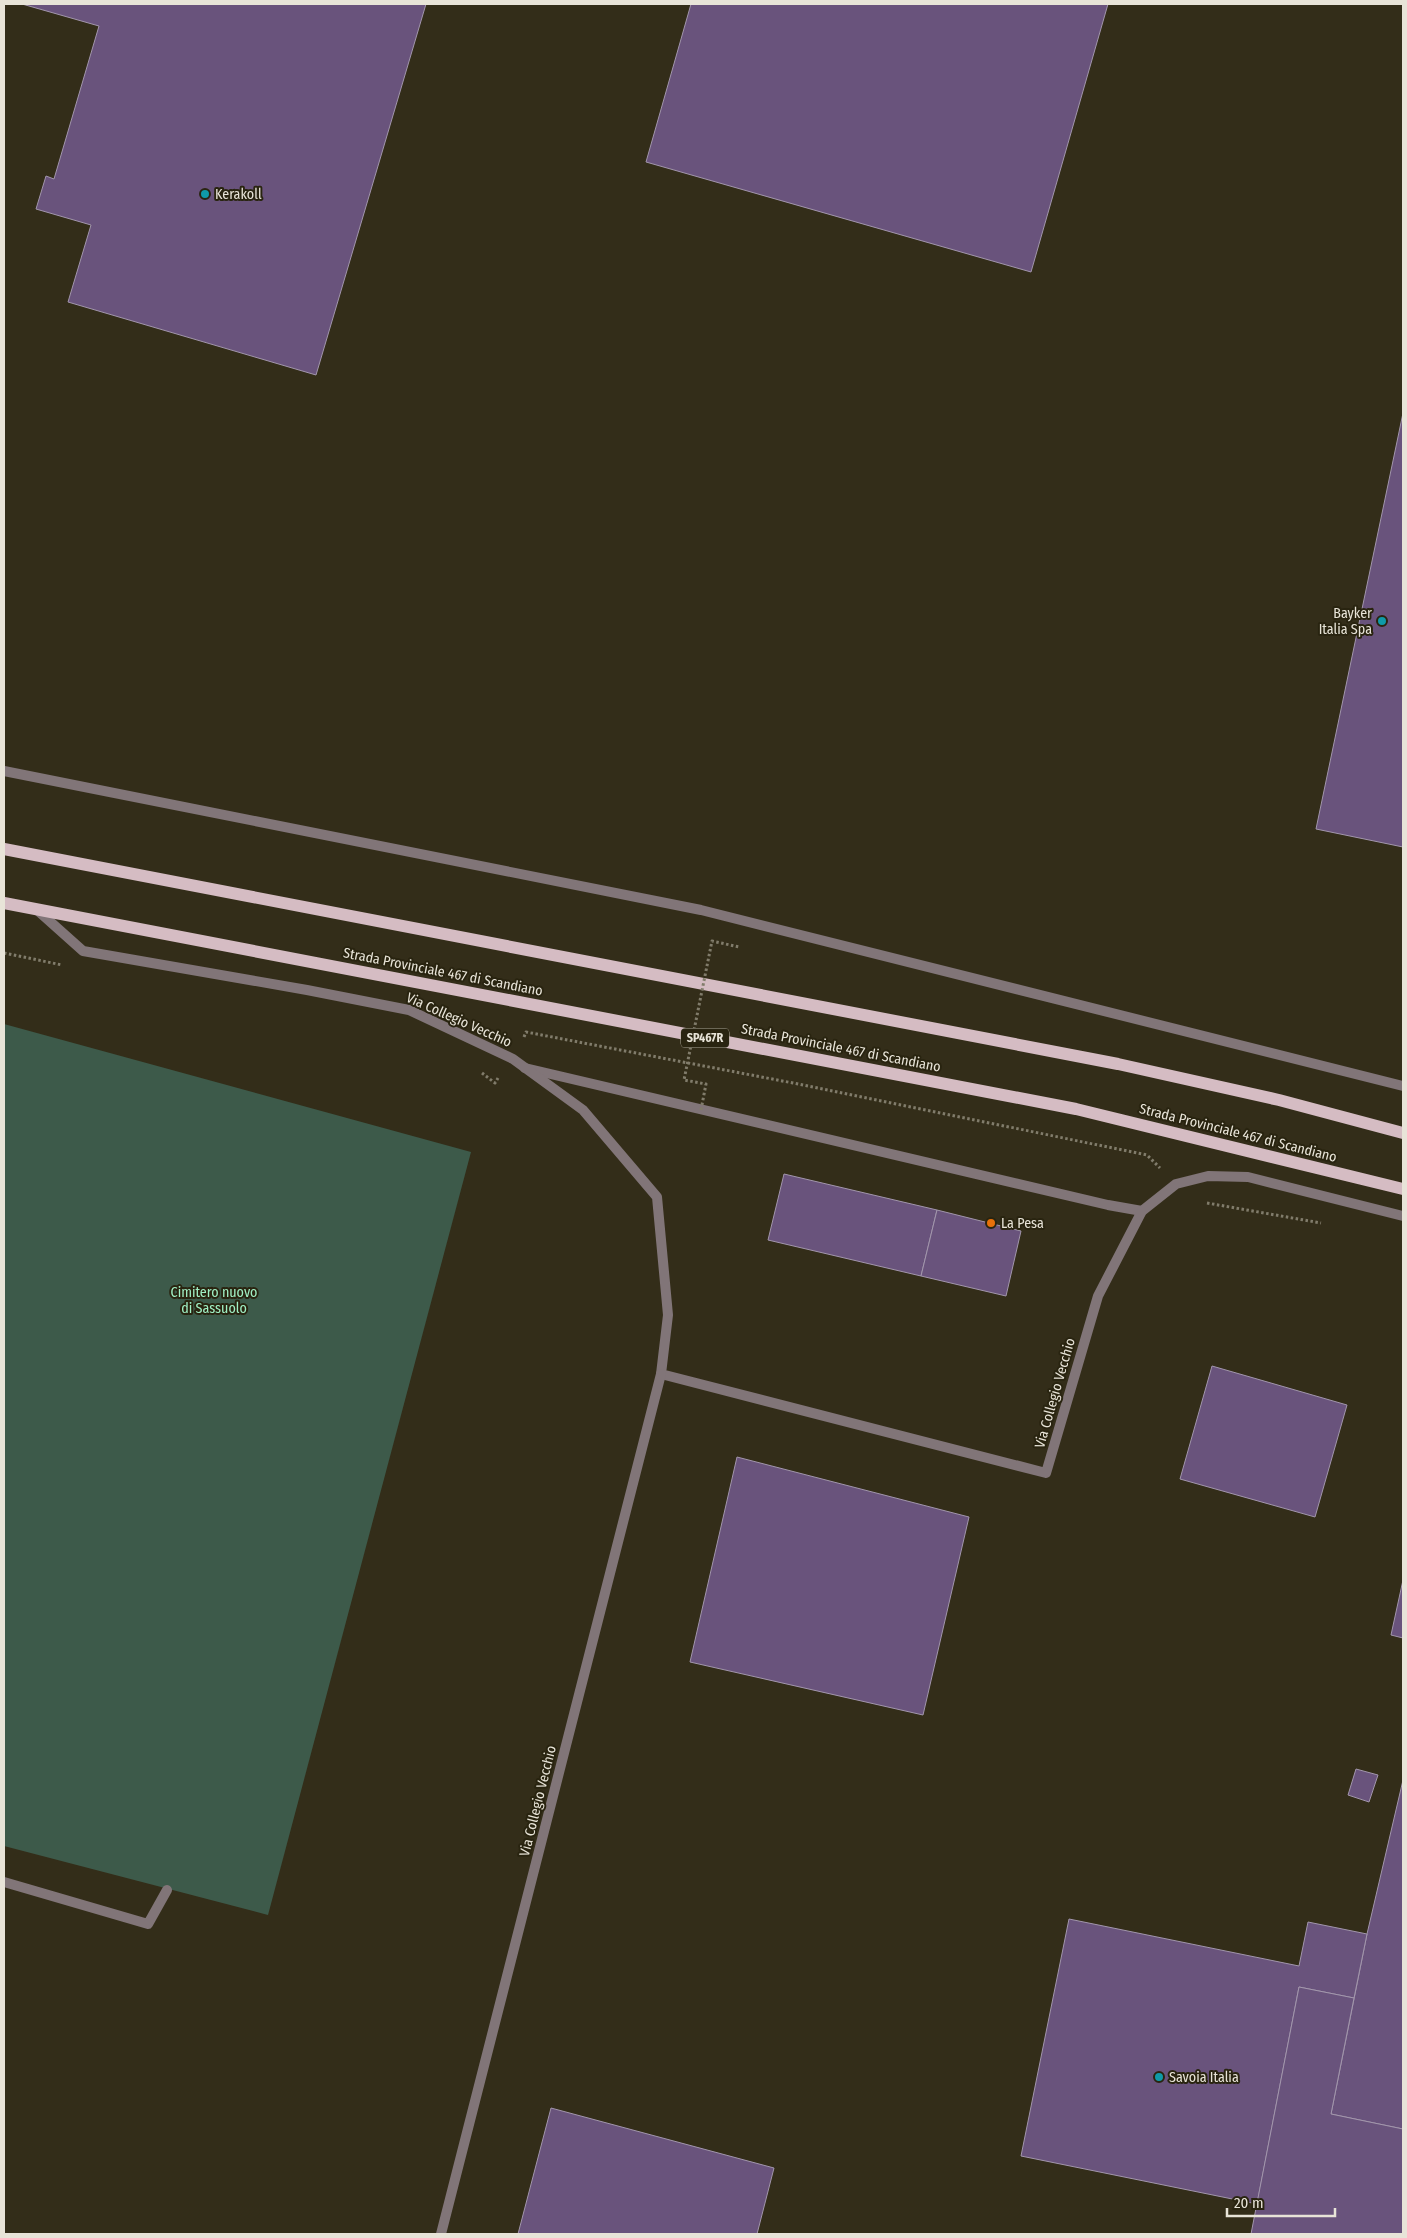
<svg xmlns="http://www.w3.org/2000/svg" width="1407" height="2238" font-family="'Fira Sans Condensed',sans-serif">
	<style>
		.green { fill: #3d5a4a }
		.building { fill: #69537c; stroke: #a296ac }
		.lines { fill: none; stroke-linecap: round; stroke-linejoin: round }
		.path { stroke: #817c6b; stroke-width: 3; stroke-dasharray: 2.5 2.5; stroke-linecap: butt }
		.lane { stroke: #817578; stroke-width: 10 }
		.street { stroke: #817578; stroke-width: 10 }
		.primary { stroke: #d5bcc3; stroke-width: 12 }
		.path-bridge { stroke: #817c6b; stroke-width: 3; stroke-dasharray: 2.5 2.5; stroke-linecap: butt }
		.culture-dot { fill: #0f9aa8; stroke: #292410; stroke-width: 2 }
		.food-dot { fill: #e8710a; stroke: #292410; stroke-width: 2 }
		.labels { text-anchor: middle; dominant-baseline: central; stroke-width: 4; stroke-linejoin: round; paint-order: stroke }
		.shield { fill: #292410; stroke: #afaa9c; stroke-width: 1 }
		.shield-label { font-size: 12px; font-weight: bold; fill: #e8e4d8 }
		.poi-label { font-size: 14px; fill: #e8e4d8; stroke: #292410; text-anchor: start }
		.street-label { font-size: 14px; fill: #e8e4d8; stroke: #292410 }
		.park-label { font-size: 14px; fill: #a0f0c5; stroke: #292410 }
	</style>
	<rect width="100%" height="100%" fill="#332d19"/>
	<path class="green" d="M4,1024L471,1152L268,1915L4,1846Z"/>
	<g class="building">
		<path d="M22,4H426L316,375L68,302L91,225L36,209L46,176L54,179L99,26Z"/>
		<path d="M691,4H1108L1031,272L646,162Z"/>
		<path d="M1403,413V847L1316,829Z"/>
		<path d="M784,1174L937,1210L921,1276L768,1240Z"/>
		<path d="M937,1210L1021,1231L1006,1296L921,1276Z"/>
		<path d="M1212,1366L1347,1405L1315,1517L1180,1479Z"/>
		<path d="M737,1457L969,1517L923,1715L690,1662Z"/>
		<path d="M1403,1580V1638L1391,1635Z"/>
		<path d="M1356,1769L1378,1775L1369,1802L1348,1795Z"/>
		<path d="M1403,1780V2129L1331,2114L1367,1934Z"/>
		<path d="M1069,1919L1299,1966L1308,1922L1367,1934L1354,1998L1299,1987L1257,2204L1021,2156Z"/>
		<path d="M1299,1987L1354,1998L1331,2114L1403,2129V2234H1251Z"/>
		<path d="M551,2108L774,2168L757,2234H518Z"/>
	</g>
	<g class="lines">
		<g class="path">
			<path d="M4,953L62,965"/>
			<path d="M524,1037L526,1032L793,1083L1147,1155L1160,1168"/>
			<path d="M482,1073L495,1083L498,1078"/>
			<path d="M1207,1203L1321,1223"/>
		</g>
		<g class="lane">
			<path d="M4,771L701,910L1403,1086"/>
			<path d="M525,1068L1108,1205L1142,1211"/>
			<path d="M4,1882L148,1924L167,1890"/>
		</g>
		<g class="street">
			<path d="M36,909L83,951L307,990L409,1010L513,1059L583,1110L657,1197L668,1315L661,1374L1046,1473L1098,1296L1142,1211L1176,1184L1208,1176L1248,1177L1403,1216"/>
			<path d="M441,2234L661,1374"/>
		</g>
		<g class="primary">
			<path d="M4,849L1118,1064L1279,1100L1403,1133"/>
			<path d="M4,903L1076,1109L1403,1189"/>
		</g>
		<path class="path-bridge" d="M701,1110L706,1084L684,1080L712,941L739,947"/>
	</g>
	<g class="culture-dot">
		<circle cx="205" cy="194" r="5"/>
		<circle cx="1382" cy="621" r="5"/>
		<circle cx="1159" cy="2077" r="5"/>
	</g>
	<circle class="food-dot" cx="991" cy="1223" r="5"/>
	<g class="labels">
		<rect class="shield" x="681" y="1028.5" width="48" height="19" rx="4"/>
		<g class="shield-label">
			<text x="705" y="1038">SP467R</text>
		</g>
		<g class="poi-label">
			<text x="215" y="194">Kerakoll</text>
			<text x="1372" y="613" text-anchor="end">Bayker<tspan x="1372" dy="16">Italia Spa</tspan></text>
			<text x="1001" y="1223">La Pesa</text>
			<text x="1169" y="2077">Savoia Italia</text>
		</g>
		<g class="street-label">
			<text transform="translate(443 972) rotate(11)">Strada Provinciale 467 di Scandiano</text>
			<text transform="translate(459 1020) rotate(24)">Via Collegio Vecchio</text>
			<text transform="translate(841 1048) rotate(11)">Strada Provinciale 467 di Scandiano</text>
			<text transform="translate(1238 1133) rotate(14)">Strada Provinciale 467 di Scandiano</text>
			<text transform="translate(1055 1393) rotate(-74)">Via Collegio Vecchio</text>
			<text transform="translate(538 1801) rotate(-76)">Via Collegio Vecchio</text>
		</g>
		<g class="park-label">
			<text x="214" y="1292">Cimitero nuovo<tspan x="214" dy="16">di Sassuolo</tspan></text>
		</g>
	</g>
	<rect width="1407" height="2238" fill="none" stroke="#e8e4d8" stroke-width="10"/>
	<path d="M1227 2208v8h108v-8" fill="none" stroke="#e8e4d8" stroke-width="2.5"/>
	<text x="1234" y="2208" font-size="15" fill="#e8e4d8" stroke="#292410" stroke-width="4" paint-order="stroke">20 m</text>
</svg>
